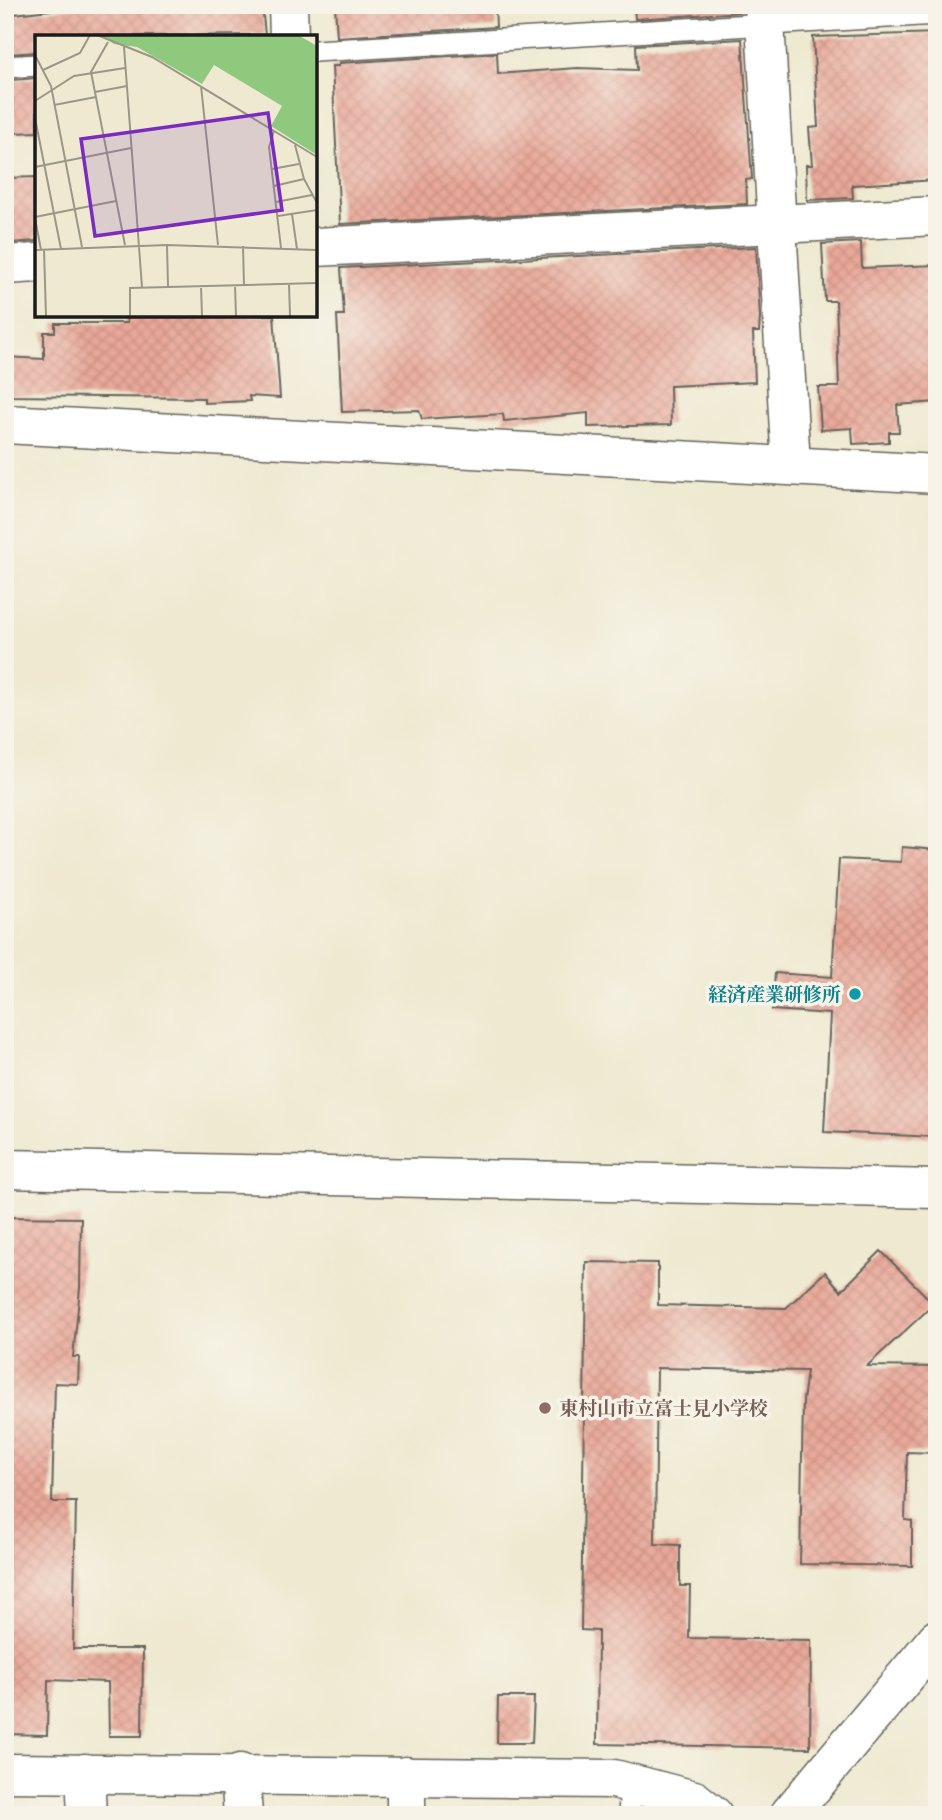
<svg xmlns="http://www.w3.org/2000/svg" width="942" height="1820" font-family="'Libre Caslon Text','Noto Serif JP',serif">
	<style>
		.building { fill: url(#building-cross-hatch) }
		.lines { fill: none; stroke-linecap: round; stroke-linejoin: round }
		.service-casing { stroke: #66645b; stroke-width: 24 }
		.minor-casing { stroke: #66645b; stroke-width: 41 }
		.tertiary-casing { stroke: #66645b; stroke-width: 41 }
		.service { stroke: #fff; stroke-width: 21 }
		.minor { stroke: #fff; stroke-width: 38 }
		.tertiary { stroke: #fff; stroke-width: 38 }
		.culture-dot { fill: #0f9aa8; stroke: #f7f3e8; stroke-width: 2.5 }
		.education-dot { fill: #8d6e63; stroke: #f7f3e8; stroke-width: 2.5 }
		.labels { text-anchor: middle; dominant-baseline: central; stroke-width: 7; stroke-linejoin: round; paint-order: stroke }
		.culture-label { font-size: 19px; font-weight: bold; fill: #0d838f; stroke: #f7f3e8; text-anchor: end }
		.education-label { font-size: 19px; font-weight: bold; fill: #785e54; stroke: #f7f3e8; text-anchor: start }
		.inset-road { fill: none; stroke: #9a9788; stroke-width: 2 }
		.view { fill: #7b2cbf; fill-opacity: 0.15; stroke: #7b2cbf; stroke-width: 3.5 }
		.inset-edge { fill: none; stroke: #1c1c1c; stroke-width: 3.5 }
	</style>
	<defs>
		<pattern id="building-cross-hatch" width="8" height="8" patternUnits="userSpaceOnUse" patternTransform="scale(1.75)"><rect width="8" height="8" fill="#e9a899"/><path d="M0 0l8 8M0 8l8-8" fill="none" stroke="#c79083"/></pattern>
	</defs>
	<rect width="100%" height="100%" fill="#f7f3e8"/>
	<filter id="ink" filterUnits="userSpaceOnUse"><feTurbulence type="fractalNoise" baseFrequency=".0143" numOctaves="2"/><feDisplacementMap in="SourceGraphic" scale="14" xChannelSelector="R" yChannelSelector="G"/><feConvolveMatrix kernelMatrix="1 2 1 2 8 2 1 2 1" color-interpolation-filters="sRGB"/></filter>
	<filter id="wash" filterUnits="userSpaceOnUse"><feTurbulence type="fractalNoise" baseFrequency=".00686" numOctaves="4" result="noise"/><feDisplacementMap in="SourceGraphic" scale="28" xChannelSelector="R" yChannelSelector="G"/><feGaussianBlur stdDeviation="1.57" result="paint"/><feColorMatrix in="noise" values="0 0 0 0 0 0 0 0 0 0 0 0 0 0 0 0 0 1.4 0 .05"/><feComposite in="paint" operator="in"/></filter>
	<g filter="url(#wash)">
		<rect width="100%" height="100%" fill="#eee9d0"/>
		<g id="blocks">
			<g class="building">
				<path d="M96,5H262L265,35L37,37V52L9,54L8,46H5V15Z"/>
				<path d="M335,5H372V10L408,5H495L496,27L337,37Z"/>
				<path d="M634,5H741V12L635,19Z"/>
				<path d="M937,33V180L852,185L853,198L807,200L806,165H812L809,128L818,127L813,37Z"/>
				<path d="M742,39L752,179L746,180L747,204L340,224L332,66H339V63L497,53L498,74L577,68L637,70L636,45Z"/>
				<path d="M37,78V132L15,133L11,80Z"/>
				<path d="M37,177V241L11,243L10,212L5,213V178Z"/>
				<path d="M861,242L862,268L937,265V402L897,405L899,432H889V442L853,444L852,428L821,430L818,387H839L836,301H825L822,244Z"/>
				<path d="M756,247L760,317L759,332H753L755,382L670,386L671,425L588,427V413L504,421L503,414L422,419L419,410L342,412L337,315H344L341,268Z"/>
				<path d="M126,315H274L280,398L249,396L250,401L204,403V398L5,396V357L44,359V332H55V323H127Z"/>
				<path d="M902,847L937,850V1137L824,1132L830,1014L772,1010L775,973L832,977L839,859L901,862Z"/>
				<path d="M5,1217L81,1218L80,1288L73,1357H79L78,1384L55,1383L52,1502H76L73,1649H143L142,1736H109L108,1682L48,1680L47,1735L5,1734Z"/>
				<path d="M881,1251L934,1304L867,1366L937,1367V1453L907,1452L905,1520L912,1521V1566L800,1564L803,1401L807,1371L657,1368L655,1544L680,1545V1586H690L689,1638L811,1640L810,1748L597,1744L598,1631L581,1630L586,1262L658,1263V1305L786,1308L825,1272L841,1291Z"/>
				<path d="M498,1697H534L532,1743H497Z"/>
			</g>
		</g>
	</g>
	<g filter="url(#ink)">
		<use href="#blocks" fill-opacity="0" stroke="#66645b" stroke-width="2"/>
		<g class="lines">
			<defs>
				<g id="service">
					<path d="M315,51L937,14"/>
					<path d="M5,67L37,65"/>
					<path d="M629,1815L631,1783"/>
				</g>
				<g id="minor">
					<path d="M288,5L289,37"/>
					<path d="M764,5L791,465"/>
					<path d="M315,247L937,216"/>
					<path d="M5,265L37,263"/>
					<path d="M5,424L937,474"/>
					<path d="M5,1773L614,1779L694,1800L713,1815"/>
					<path d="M85,1773L87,1815"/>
					<path d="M240,1773L243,1815"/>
					<path d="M406,1776V1815"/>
				</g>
				<g id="tertiary">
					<path d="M5,1169L937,1189"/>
					<path d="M789,1815L937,1639"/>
				</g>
			</defs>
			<use href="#service" class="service-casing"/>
			<use href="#minor" class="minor-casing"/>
			<use href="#tertiary" class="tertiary-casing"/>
			<use href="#service" class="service"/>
			<use href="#minor" class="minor"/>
			<use href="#tertiary" class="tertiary"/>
		</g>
	</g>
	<circle class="culture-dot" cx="855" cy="994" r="7"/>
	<circle class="education-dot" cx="545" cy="1408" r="7"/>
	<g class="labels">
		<g class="culture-label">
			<text x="841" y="994">経済産業研修所</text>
		</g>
		<g class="education-label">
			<text x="559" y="1408">東村山市立富士見小学校</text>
		</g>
	</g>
	<g transform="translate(35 35)">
		<rect width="282" height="282" fill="#eee9d0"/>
		<path d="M65,0H263L282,11V120L236,91L247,71L179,30L167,49L102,12L79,9Z" fill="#8fc97d"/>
		<path class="inset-road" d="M62,0L117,22L282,122M73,7L56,37L90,210M89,12L107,252M0,20L16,51L47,212M8,35L45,18L55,0M166,51L183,210M60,57L92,51M0,66L39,41L90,33M19,70L61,62M0,83L26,214M239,96L234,112L246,213M260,110L269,144L282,168M0,132L96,113M237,134L264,129M239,151L269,144M241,167L277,160M257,179L262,214M243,181L282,175M0,182L81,166M0,183L6,215M132,210L133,251M208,211L209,250M0,215L132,210L282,215M9,215L11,281M254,249L255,281M200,250L201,281M166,251L167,281M95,281V253L282,248"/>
		<path class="view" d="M233,78L247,175L60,201L46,104Z"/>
		<rect width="282" height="282" class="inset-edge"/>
	</g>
	<rect width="942" height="1820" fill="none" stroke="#f7f3e8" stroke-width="28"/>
</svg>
